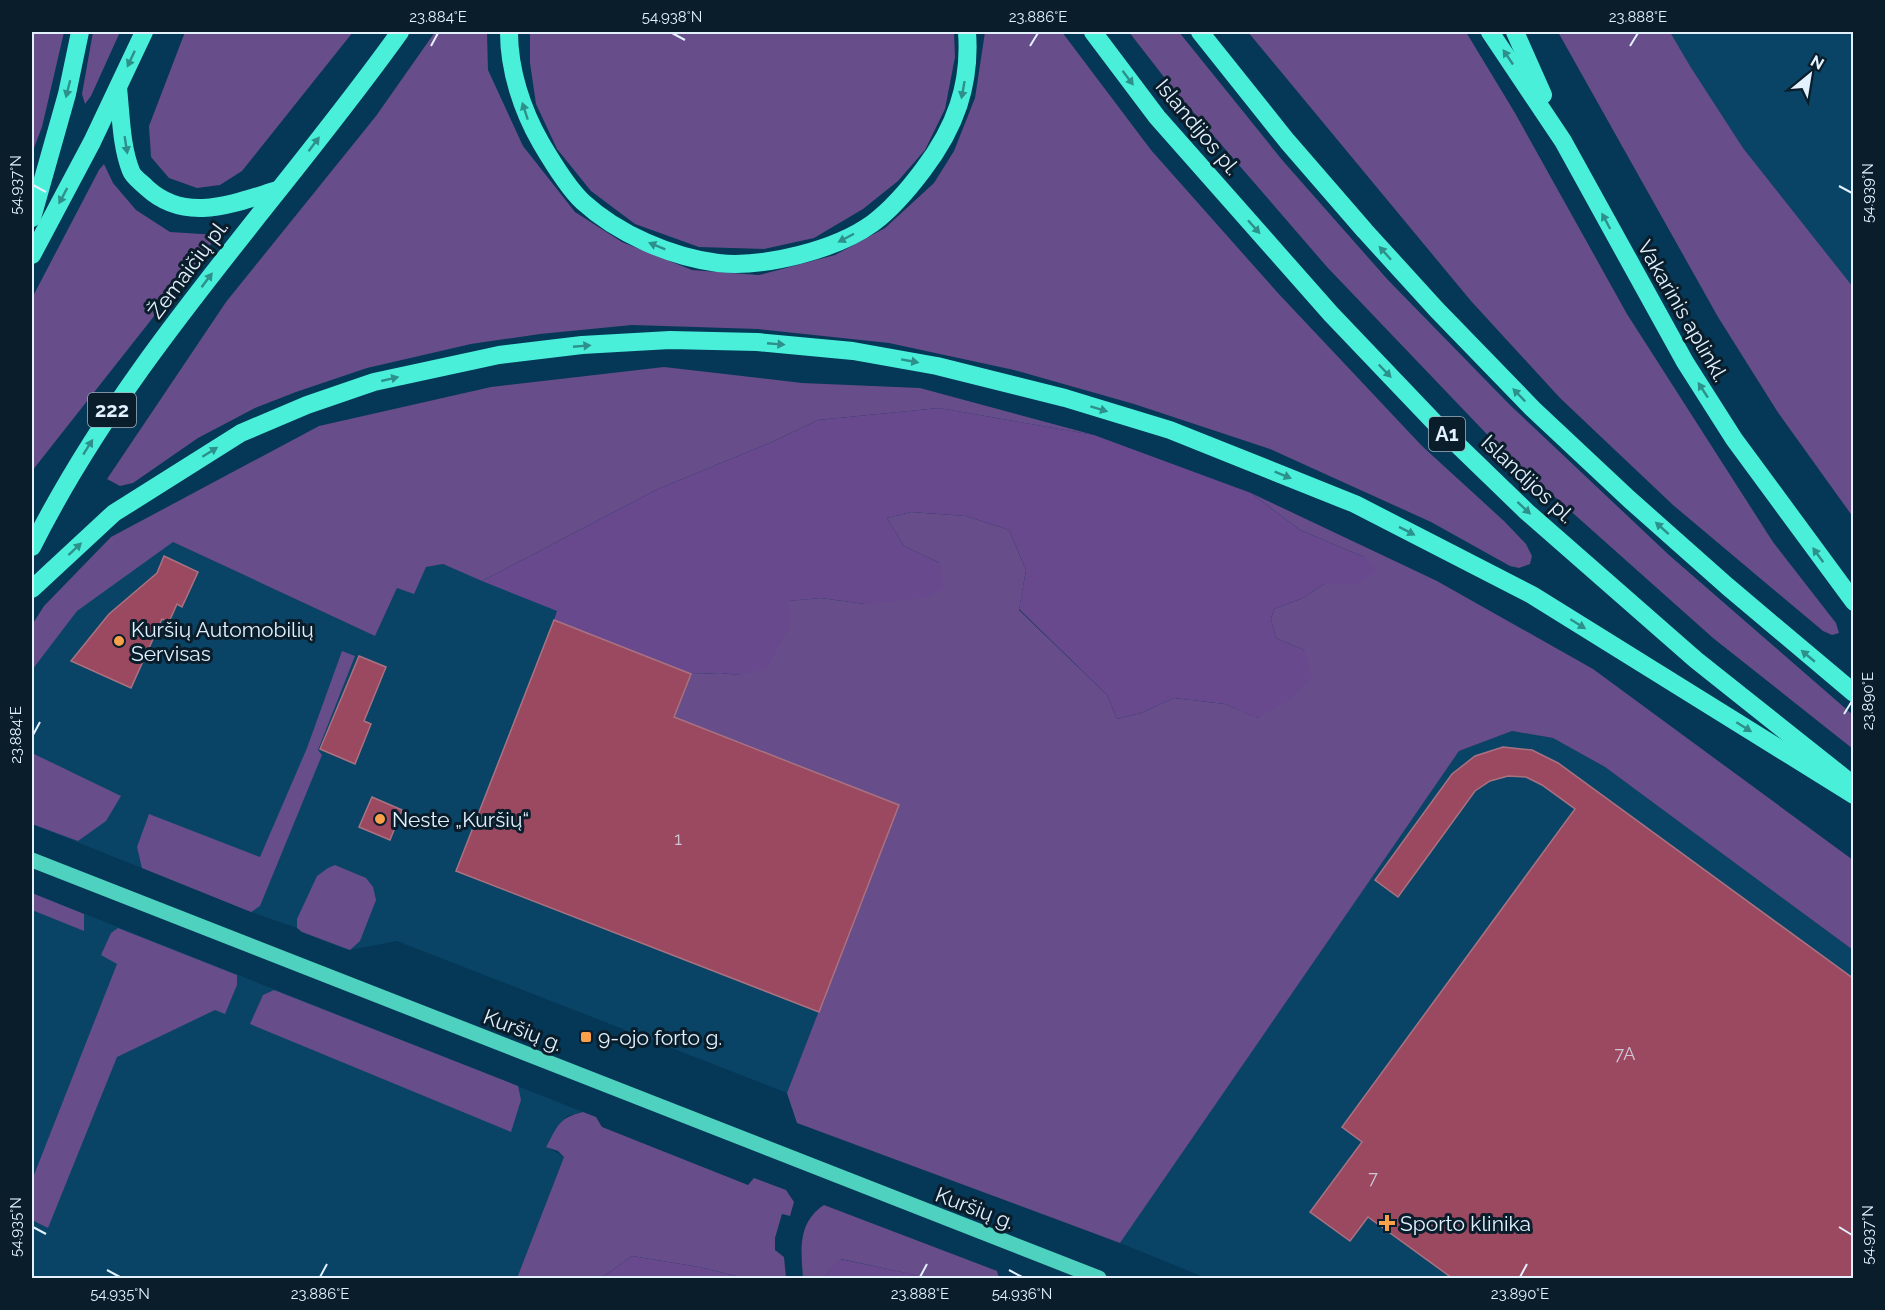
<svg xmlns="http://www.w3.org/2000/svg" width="1885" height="1310" font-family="Raleway,sans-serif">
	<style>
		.built { fill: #094467 }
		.green { fill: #674d89 }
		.forest { fill: #68498e }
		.building { fill: #9a4961; stroke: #aa7280; stroke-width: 1.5 }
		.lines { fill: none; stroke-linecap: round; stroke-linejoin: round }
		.major { stroke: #4ed1bf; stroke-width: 15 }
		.highway { stroke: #4aefda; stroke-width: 18 }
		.oneway { fill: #2d908b }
		.ticks { fill: none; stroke: #e2f1fd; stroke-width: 2 }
		.poi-dot { fill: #f8a14a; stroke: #0a1d2b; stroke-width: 2 }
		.labels { text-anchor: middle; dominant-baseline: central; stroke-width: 6; stroke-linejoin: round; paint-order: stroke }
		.number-label { font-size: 18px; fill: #d0c7d6 }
		.shield { fill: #0a1d2b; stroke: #a1b1be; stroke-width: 1.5 }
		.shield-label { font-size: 20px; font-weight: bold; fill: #e2f1fd }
		.street-label { font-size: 21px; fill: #e2f1fd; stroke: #0a1d2b }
		.poi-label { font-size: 21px; fill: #e2f1fd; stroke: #0a1d2b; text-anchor: start }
		.neatline { fill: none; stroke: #e2f1fd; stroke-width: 2 }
		.ticks-label { font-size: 15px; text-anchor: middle; fill: #e2f1fd }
	</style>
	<rect width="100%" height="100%" fill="#053756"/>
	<g class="built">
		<path d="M1670,32H1853V287L1743,148L1690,66Z"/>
		<path d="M173,542L375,636L397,588L426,567L443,564L558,611L554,620L691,674L674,717L899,805L819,1012L797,1123L787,1093L397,941L350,950L342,948L302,932L297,928L251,912L32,824V625L44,606Z"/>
		<path d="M1512,731L1553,738L1605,767L1853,950V1278H1206L1120,1243L1459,751Z"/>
		<path d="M32,893L583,1112L567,1116L546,1146L564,1157L517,1278H32Z"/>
	</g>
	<g class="green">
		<path d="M32,32H64L42,127L32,153Z"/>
		<path d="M93,32H120L91,96L85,104L82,94Z"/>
		<path d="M185,32H353L242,171L220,185L197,188L169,178L151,157L149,126Z"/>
		<path d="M435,32H487L488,70L523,146L575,212L622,242L692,270L759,275L835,255L885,228L934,183L954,151L975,98L985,32H1062L1151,150L1277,292L1422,446L1504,521L1526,544L1532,556L1530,564L1519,568L1510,566L1431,522L1270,449L1134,404L1014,370L889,343L758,329L632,325L540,334L471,344L367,368L296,392L255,408L198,438L133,483L120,486L107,479L226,302L376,116Z"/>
		<path d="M530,32H954L955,57L945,109L925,150L898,181L863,209L814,238L764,249L699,247L635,224L591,191L557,149L536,104L530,63Z"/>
		<path d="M1129,32H1179L1283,161L1388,280L1510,405L1669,555L1853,715V749L1713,638L1501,449L1327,267L1174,90Z"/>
		<path d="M1248,32H1466L1515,113L1627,314L1773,542L1836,623L1839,633L1832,635L1823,631L1673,505L1560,398L1471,301Z"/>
		<path d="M1558,32H1670L1690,66L1743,148L1853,287V517L1777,411L1718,317Z"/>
		<path d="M104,164L113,183L136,210L170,232L218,235L32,471V298L99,170Z"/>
		<path d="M664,367L802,383L920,388L1094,435L939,408L818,420L772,442L658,489L482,581L443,564L426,567L414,594L397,588L375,636L173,542L77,611L32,670V625L44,606L111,537L319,426L491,387Z"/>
		<path d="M1251,493L1437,581L1593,669L1853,860V950L1605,767L1553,738L1512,731L1459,751L1120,1243L797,1123L787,1093L899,805L674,717L691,674L720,673L740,675L788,601L821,598L865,604L940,563L904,546L887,518L911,512L966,516L1009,530L1026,570L1019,610L1107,695L1117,719L1141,713L1174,698L1225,704L1258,718L1304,650L1276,638L1271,619L1274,609L1303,598L1324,584H1355L1364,557L1300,530Z"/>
		<path d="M342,651L355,656L318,750L322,755L260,906L251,912L142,868L137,847L149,814L260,857L307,748Z"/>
		<path d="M32,753L121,796L106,821L78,841L32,824Z"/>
		<path d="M335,865L366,878L373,887L376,900L360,941L350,950L302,932L297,928V919L317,876L328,868Z"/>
		<path d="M32,893L84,914V931L32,910Z"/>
		<path d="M118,928L237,975V985L225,1014L215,1010L117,1057L48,1228L32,1220V1180L117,964L101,955L111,933Z"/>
		<path d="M274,990L518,1086L521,1100L511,1132L250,1024L263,995Z"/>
		<path d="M583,1112L596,1117L602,1127L748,1185L754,1178L786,1190L794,1202L790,1216L782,1214L775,1238V1250L784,1257L786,1278H744L699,1267L632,1256L601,1278H517L564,1157L558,1151L546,1147C558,1126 558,1118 583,1112Z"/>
		<path d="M824,1205L997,1271L999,1278H924L915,1275L841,1259L823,1278H803C801,1250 797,1223 824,1205Z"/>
	</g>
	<g class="forest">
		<path d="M939,408L1094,435L1251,493L1300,530L1364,557L1378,571L1355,584H1324L1303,598L1274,609L1271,619L1276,638L1304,650L1312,676L1290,700L1257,718L1225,704L1174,698L1141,713L1117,719L1107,695L1019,609L1026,570L1009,530L966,516L911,512L887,518L904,546L940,563L944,588L924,598L865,604L821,598L789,601L790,626L767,668L740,675L720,673L691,674L554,620L557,611L482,581L658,489L772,442L818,420Z"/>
		<path d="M632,1256L699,1267L744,1278H601Z"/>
		<path d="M840,1259L916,1275L924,1278H823Z"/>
	</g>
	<g class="building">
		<path d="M164,556L198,572L182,607L177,604L169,622L162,619L131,688L71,661L109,614L157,573Z"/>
		<path d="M554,620L691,674L674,717L899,805L819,1012L456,871Z"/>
		<path d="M359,656L386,667L364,721L371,724L355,764L320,749Z"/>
		<path d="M1503,747L1532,750L1558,763L1854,979V1278H1452L1368,1217L1350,1241L1310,1212L1362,1142L1342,1127L1575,809L1542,785L1526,777L1508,776L1490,781L1475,791L1398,897L1375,880L1452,774L1475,756Z"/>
		<path d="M372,797L402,810L390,840L359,827Z"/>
	</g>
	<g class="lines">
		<path class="major" d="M32,860L1099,1278"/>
		<g class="highway">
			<path d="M509,32C509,70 522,110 541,143C551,160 569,189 583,202C618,234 671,257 718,263C764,268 836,250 873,223C893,208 908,190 923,170C955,128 971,85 967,32"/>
			<path d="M1093,32L1157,117L1331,314L1435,423L1527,512L1696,660L1847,780"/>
			<path d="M1200,32L1287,141L1365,231L1437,310L1533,409L1629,499L1727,586L1854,693"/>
			<path d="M1490,32L1563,141L1685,362L1734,439L1854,602"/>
			<path d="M1515,32L1543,95"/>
			<path d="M118,88C121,115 121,146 131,171C133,177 142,183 147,188C186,224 234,203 278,190"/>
			<path d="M32,218L67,94L80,32"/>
			<path d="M32,255L92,142L144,32"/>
			<path d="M32,547C127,357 277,204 400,32"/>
			<path d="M32,589L114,513L241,433L307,405L374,382L499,355L582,345L670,340L757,342L853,351L937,366L1065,398L1170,430L1355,504L1532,595L1854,795"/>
		</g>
	</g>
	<defs><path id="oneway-solid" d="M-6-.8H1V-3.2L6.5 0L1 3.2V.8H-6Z" transform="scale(1.5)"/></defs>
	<g class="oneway">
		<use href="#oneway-solid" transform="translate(1508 57) rotate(-124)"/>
		<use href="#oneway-solid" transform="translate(131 59) rotate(115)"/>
		<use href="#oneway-solid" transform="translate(1128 78) rotate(53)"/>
		<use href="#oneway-solid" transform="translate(68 89) rotate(104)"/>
		<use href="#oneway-solid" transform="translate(963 90) rotate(100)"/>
		<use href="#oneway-solid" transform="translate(525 111) rotate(-108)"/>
		<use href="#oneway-solid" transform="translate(314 144) rotate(-53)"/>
		<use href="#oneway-solid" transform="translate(126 145) rotate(81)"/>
		<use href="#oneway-solid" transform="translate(63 196) rotate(118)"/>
		<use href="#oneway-solid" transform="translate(1606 221) rotate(-118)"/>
		<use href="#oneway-solid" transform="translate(1254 227) rotate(48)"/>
		<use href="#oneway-solid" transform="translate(846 238) rotate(152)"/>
		<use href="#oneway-solid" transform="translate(657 246) rotate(-158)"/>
		<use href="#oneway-solid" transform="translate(1385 253) rotate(-132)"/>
		<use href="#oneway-solid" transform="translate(207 280) rotate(-53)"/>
		<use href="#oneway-solid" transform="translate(776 344) rotate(5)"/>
		<use href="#oneway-solid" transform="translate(582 346) rotate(-5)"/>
		<use href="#oneway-solid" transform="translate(910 361) rotate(10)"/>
		<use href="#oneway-solid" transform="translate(1385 371) rotate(46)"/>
		<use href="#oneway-solid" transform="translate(390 379) rotate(-13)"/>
		<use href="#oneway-solid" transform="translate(1703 390) rotate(-123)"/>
		<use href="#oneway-solid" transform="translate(1519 395) rotate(-134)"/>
		<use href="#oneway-solid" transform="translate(1099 409) rotate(17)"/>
		<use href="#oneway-solid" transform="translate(88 447) rotate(-58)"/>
		<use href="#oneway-solid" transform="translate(210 452) rotate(-32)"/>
		<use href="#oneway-solid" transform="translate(1283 475) rotate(22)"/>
		<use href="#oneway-solid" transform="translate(1524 508) rotate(43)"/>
		<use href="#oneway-solid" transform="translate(1662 528) rotate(-138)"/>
		<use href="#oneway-solid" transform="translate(1407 531) rotate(27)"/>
		<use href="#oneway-solid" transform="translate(75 549) rotate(-43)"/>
		<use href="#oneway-solid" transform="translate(1818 555) rotate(-126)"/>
		<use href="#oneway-solid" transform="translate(1578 624) rotate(32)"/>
		<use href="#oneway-solid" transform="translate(1808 656) rotate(-140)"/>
		<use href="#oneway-solid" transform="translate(1744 727) rotate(32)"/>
	</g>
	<path class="ticks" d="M672,33L685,40M431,46L438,33M1030,46L1038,33M1630,46L1638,33M33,185L46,192M1839,186L1852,193M1844,714L1852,701M33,735L40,722M33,1227L46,1234M1839,1227L1852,1235M107,1270L120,1277M1009,1270L1022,1277M320,1277L327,1264M920,1277L927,1264M1520,1277L1527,1264"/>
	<g class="poi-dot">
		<circle cx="119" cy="641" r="6"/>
		<circle cx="380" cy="819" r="6"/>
		<rect x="580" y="1031" width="12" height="12" rx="3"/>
		<path d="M1384 1214h6v6h6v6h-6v6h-6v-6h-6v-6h6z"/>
	</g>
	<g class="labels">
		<g class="number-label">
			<text x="678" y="838">1</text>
			<text x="1625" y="1053">7A</text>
			<text x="1373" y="1177">7</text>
		</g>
		<g class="shield">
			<rect x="88" y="393" width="48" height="34" rx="4.5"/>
			<rect x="1429" y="417" width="36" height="34" rx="4.5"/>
		</g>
		<g class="shield-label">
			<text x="112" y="410">222</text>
			<text x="1447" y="434">A1</text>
		</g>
		<g class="street-label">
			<text transform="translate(1198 127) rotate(50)">Islandijos pl.</text>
			<text transform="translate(188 269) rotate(-53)">Žemaičių pl.</text>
			<text transform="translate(1683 311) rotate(60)">Vakarinis aplinkl.</text>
			<text transform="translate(1528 479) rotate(43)">Islandijos pl.</text>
			<text transform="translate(523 1030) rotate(21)">Kuršių g.</text>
			<text transform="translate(975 1208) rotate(21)">Kuršių g.</text>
		</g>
		<g class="poi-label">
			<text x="131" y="629">Kuršių Automobilių<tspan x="131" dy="24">Servisas</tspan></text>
			<text x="392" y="819">Neste „Kuršių“</text>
			<text x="598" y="1037">9-ojo forto g.</text>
			<text x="1400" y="1223">Sporto klinika</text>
		</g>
	</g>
	<rect width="1885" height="1310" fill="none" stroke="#0a1d2b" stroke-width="66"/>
	<g transform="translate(1810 75) rotate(30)" stroke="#0a1d2b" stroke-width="4.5" paint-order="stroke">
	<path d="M0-4.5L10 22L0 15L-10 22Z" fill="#e2f1fd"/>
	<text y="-9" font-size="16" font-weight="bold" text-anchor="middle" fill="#e2f1fd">N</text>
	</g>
	<rect x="33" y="33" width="1819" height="1244" class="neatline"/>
	<g class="ticks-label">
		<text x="438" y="22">23.884°E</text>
		<text x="672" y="22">54.938°N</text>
		<text x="1038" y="22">23.886°E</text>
		<text x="1638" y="22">23.888°E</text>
		<text transform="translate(16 185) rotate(-90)" y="5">54.937°N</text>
		<text transform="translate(1868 193) rotate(-90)" y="5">54.939°N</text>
		<text transform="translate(1868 701) rotate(-90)" y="5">23.890°E</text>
		<text transform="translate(16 735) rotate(-90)" y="5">23.884°E</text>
		<text transform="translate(16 1227) rotate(-90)" y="5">54.935°N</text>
		<text transform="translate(1868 1235) rotate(-90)" y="5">54.937°N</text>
		<text x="120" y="1299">54.935°N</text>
		<text x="320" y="1299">23.886°E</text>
		<text x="920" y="1299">23.888°E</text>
		<text x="1022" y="1299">54.936°N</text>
		<text x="1520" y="1299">23.890°E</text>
	</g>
</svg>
